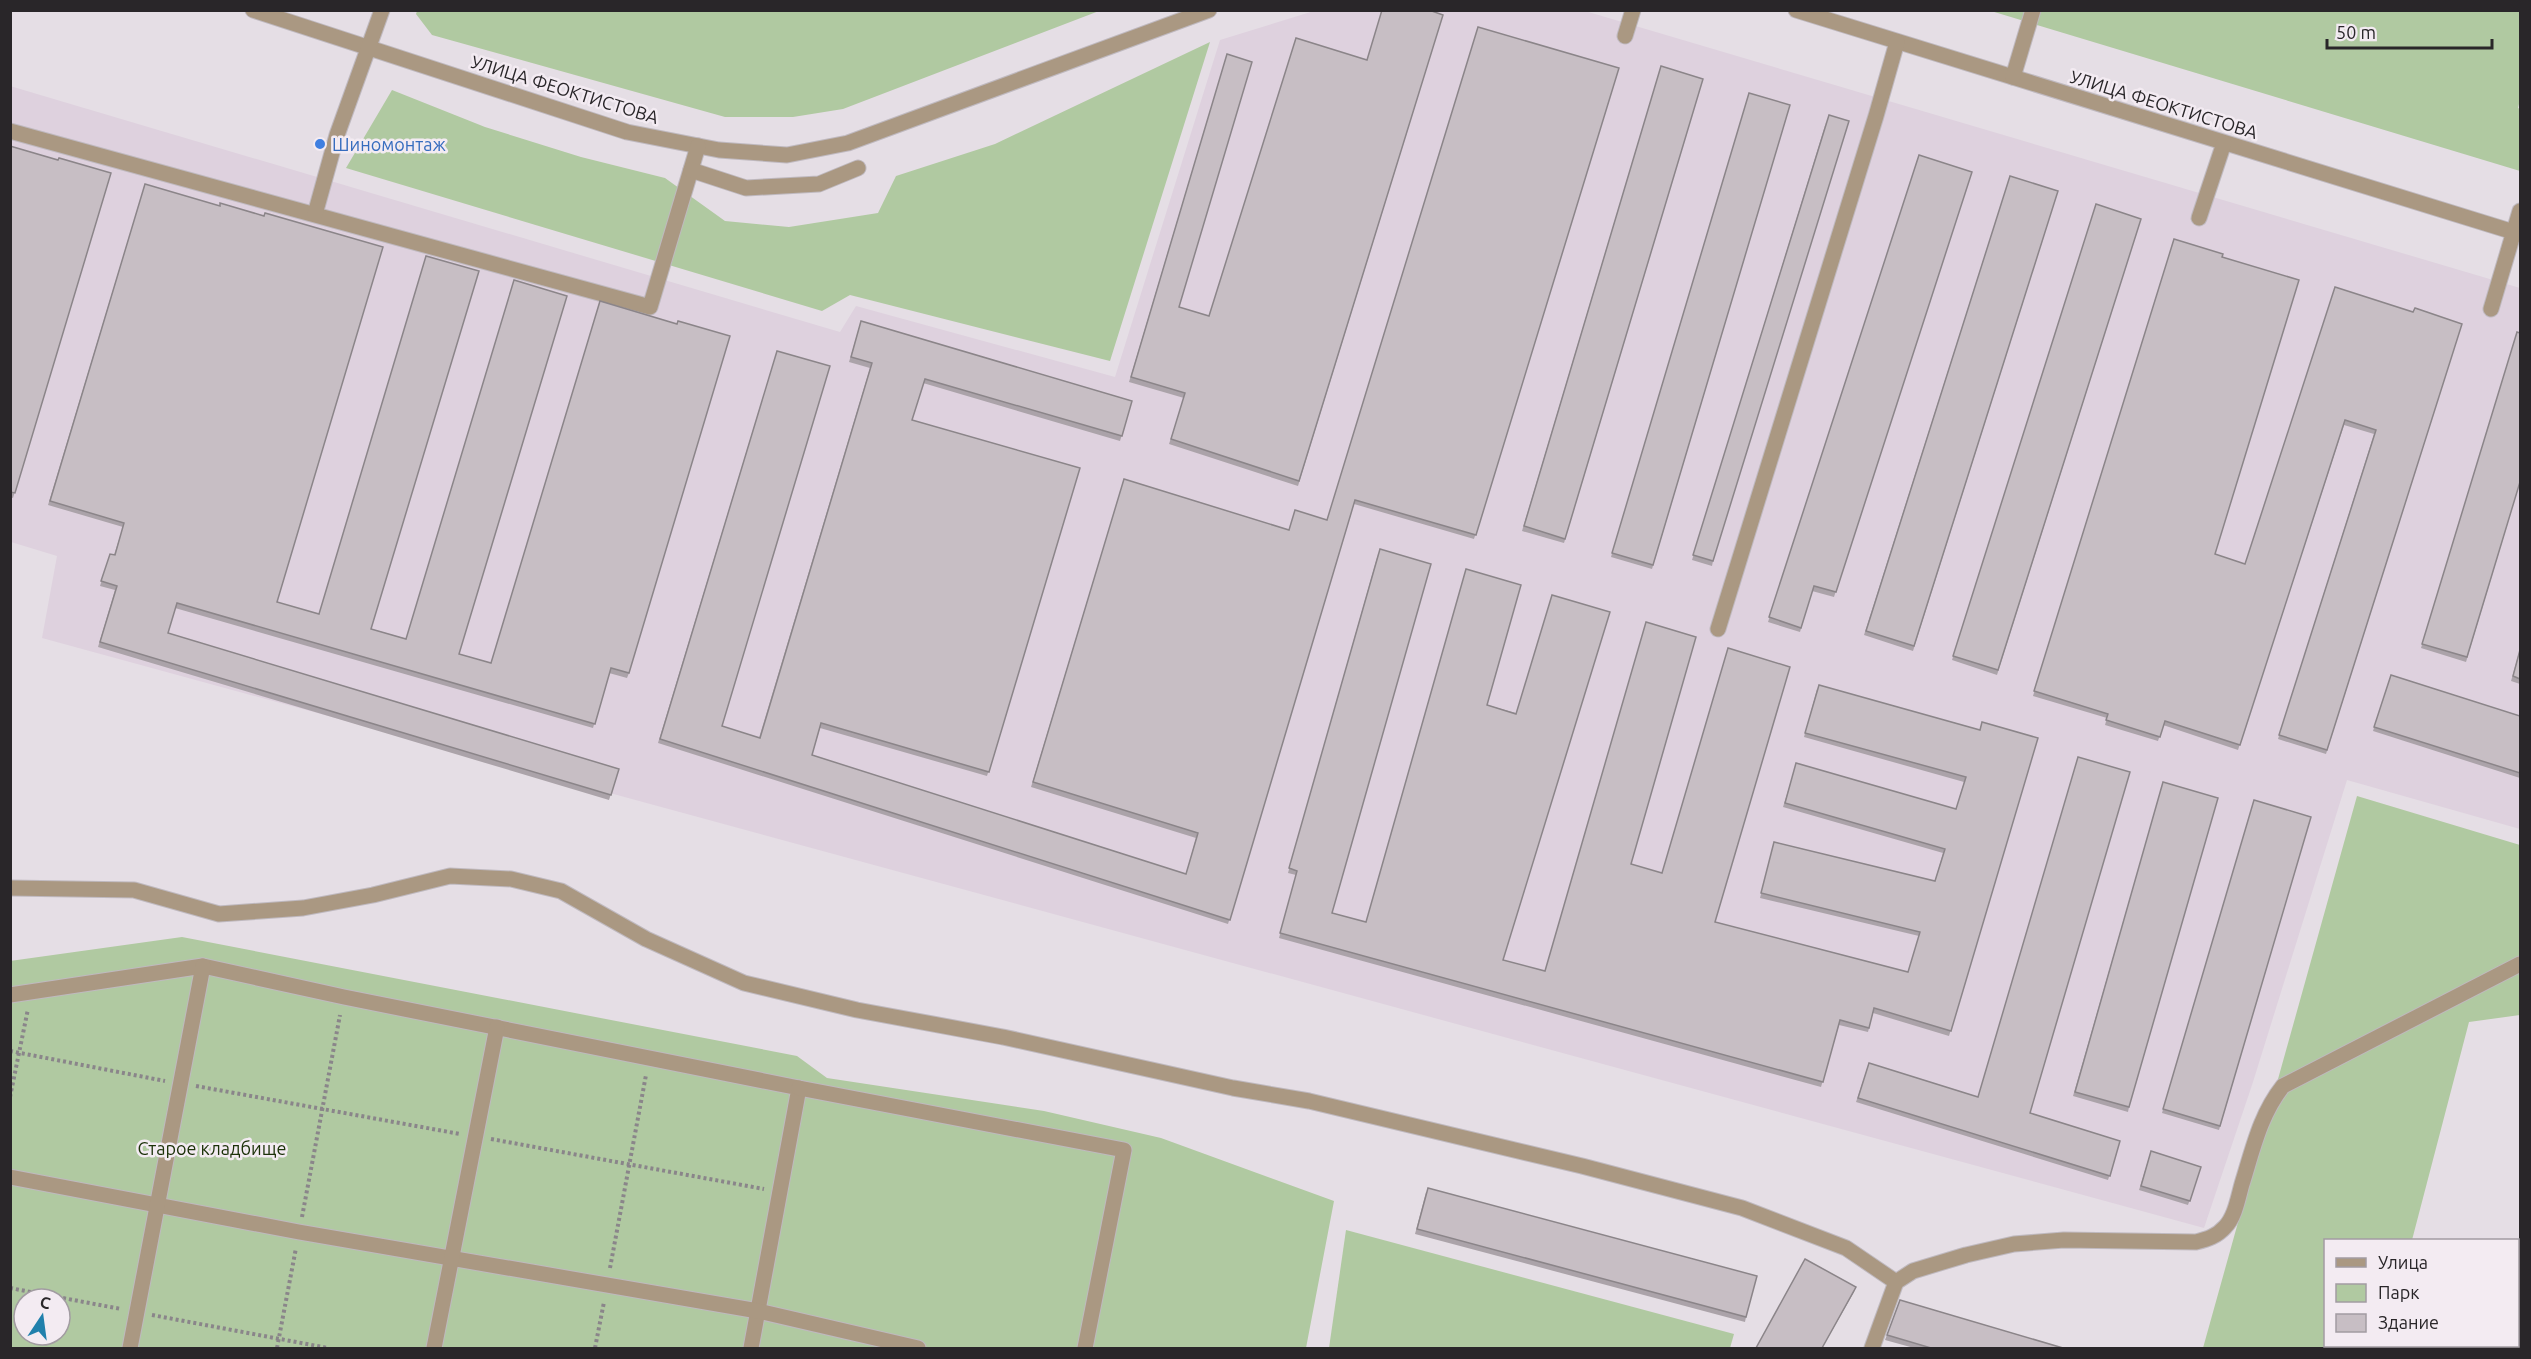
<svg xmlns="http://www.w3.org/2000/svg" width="2531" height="1359" font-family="Ubuntu,sans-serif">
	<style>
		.built { fill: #ded1de }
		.green { fill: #b0c9a1; fill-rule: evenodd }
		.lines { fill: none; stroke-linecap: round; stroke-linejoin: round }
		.minor-casing { stroke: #bfb9bf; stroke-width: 17 }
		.path { stroke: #8a858a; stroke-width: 4; stroke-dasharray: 3 3; stroke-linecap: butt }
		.minor { stroke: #aa9882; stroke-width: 15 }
		.wall { fill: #aba3a9 }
		.shaded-wall { fill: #8b8589 }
		.building { fill: #c7bec4; stroke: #8b8589; stroke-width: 1.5 }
		.shop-dot { fill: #3f7fe0; stroke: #f3ebf2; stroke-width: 2 }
		.labels { text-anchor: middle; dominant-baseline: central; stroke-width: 5; stroke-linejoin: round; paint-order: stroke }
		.street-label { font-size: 18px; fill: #292629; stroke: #f3ebf2 }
		.shop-label { font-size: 18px; fill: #366cbe; stroke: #f3ebf2; text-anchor: start }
		.park-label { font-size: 18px; fill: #1b3108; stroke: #f3ebf2 }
	</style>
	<rect width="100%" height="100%" fill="#e5dee5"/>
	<path class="built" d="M1314,11H1585L2520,288V829L2347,780L2253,1082L2204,1228L42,638L57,556L11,542L10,86L840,332L856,306L1115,377L1220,40Z"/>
	<g class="green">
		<path d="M417,11V10L1099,11L843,109L793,117H725L432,35L416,14Z"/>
		<path d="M1991,11H2520V100L2518,108L2520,109V171Z"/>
		<path d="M1210,42L1110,361L850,295L822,311L346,168L392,90L485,127L581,157L665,178L725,221L789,227L878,213L896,176L995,144Z"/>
		<path d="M2357,796L2520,845V1015L2469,1022L2412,1240H2326V1346H2385L2384,1348H2203Z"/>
		<path d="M182,937L797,1056L827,1078L1044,1111L1161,1138L1334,1201L1306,1348H11L10,961ZM24,1299H60V1335H24Z"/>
		<path d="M1346,1230L1734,1334L1730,1348H1329Z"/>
	</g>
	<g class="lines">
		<defs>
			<g id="minor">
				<path d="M253,10L627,132L719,150L787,155L848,143L1209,10"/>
				<path d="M1796,10L2520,234"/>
				<path d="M1625,36L1633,10"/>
				<path d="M2013,77L2033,10"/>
				<path d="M10,131L650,307L698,146"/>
				<path d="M691,170L746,188L819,184L858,168"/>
				<path d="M315,214L337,135L382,10"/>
				<path d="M2199,218L2224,143"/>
				<path d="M2491,309L2520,211"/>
				<path d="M1718,629L1876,116L1897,42"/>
				<path d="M10,888L134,890L219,914L303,908L373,895L450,876L511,879L561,891L646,939L744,983L857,1010L1003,1037L1233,1088L1309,1101L1582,1166L1742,1208L1846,1248L1896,1282"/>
				<path d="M10,995L203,966L344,997L799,1088L751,1348"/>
				<path d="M799,1088L1124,1150L1085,1348"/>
				<path d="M10,1177L299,1232L758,1311L918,1348"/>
				<path d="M130,1348L203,966"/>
				<path d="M434,1348L497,1027"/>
				<path d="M1872,1348L1896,1282L1913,1271L1966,1255L2014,1244L2064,1240L2196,1242C2208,1239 2217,1236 2225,1227C2235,1217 2238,1198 2242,1184C2253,1149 2260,1115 2283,1086L2520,964"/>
			</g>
		</defs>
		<use href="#minor" class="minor-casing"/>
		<g class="path">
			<path d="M10,1051L165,1081"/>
			<path d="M196,1086L460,1134"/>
			<path d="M10,1097L28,1009"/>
			<path d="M491,1139L764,1189"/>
			<path d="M302,1217L340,1015"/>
			<path d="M610,1268L646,1075"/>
			<path d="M10,1288L121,1309"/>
			<path d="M152,1315L328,1348"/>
			<path d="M277,1348L296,1248"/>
			<path d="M595,1348L604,1302"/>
		</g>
		<use href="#minor" class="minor"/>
	</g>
	<g class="wall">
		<path d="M1443,15L1298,486L1169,444L1184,398L1129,382L1227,54L1179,307L1209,316L1366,60Z"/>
		<path d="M1661,66L1703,79L1564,543L1522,531Z"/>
		<path d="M1619,68L1474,539L1354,504L1228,924L658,743L777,351L722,726L759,738L870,368L849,362L861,321L1132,401L1120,441L923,383L912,420L1080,468L987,776L820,728L812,755L1186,874L1196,838L1031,787L1124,479L1289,530L1327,520Z"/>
		<path d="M1749,93L1790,105L1652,569L1611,557Z"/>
		<path d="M1827,119L1713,561L1712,566L1692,560Z"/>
		<path d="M10,146L58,160L111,173L13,498L10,497Z"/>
		<path d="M1919,155L1972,172L1834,597L1812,591L1800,632L1768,622Z"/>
		<path d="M2010,176L2058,191L1913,651L1864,635Z"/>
		<path d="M145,184L277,602L491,663L600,301L629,673L627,678L609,673L593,728L175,608L168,633L619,769L609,800L98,647L115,590L100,586L110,554L114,555L123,527L48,505Z"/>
		<path d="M2096,204L2141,219L1997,675L1952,660Z"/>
		<path d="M2174,239L2222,257L2215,554L2245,564L2413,312L2462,324L2326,754L2278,739L2374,434L2344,425L2238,750L2163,725L2158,741L2105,725L2107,718L2033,696Z"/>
		<path d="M2517,332L2520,482L2466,662L2421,648Z"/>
		<path d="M1378,554L1332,913L1366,922L1487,705L1516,713L1503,960L1545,971L1631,864L1715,922L1908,972L1919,936L1760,898L1774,842L1935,881L1943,853L1783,807L1795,768L1956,809L1964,782L1804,737L1817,689L1980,730L2038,738L1949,1036L1873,1013L1868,1032L1839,1025L1821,1087L1279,938L1296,875L1288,873Z"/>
		<path d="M2520,649V684L2511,681Z"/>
		<path d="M2391,675L2520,716V778L2373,731Z"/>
		<path d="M2162,787L2129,1107L2128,1112L2073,1096Z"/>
		<path d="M2254,800L2311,817L2219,1130L2162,1113Z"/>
		<path d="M1869,1063L2120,1141L2108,1180L1856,1102Z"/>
		<path d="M2151,1151L2201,1167L2188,1205L2139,1190Z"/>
		<path d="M1426,1192L1746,1317L1745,1322L1415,1234Z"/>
		<path d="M1900,1300L2063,1348H1914L1885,1340Z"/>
	</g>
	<path class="shaded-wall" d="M1856,1287L1854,1292L1822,1348Z"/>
	<g class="building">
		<path d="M1382,10H1429L1443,15L1299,481L1171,439L1185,393L1131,377L1227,54L1252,62L1179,307L1209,316L1296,38L1367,60Z"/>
		<path d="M1478,27L1619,68L1476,535L1355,500L1230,920L660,739L777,351L830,366L722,726L760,738L872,363L851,357L861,321L1132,401L1122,436L925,379L912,420L1080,468L989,772L821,723L812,755L1186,874L1198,833L1033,782L1124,479L1289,530L1295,510L1327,520Z"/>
		<path d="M1661,66L1703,79L1565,539L1524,526Z"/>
		<path d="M1749,93L1790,105L1653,565L1612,553Z"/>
		<path d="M1829,115L1849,121L1713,561L1693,555Z"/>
		<path d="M10,146L58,160L59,158L111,173L15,493L10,492Z"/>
		<path d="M1919,155L1972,172L1836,592L1814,586L1801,628L1769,617Z"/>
		<path d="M2010,176L2058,191L1914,646L1866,631Z"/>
		<path d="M145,184L220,206V203L264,216L265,213L383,247L277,602L319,614L426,256L479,271L371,629L406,639L514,280L567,296L459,654L491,663L600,301L677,324L678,321L730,336L629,673L611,668L595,724L177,603L168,633L619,769L611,795L100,642L117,586L101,581L110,554L115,555L124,523L50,501Z"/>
		<path d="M2096,204L2141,219L1998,670L1953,656Z"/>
		<path d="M2174,239L2223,254L2222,257L2299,280L2215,554L2245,564L2335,287L2413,312L2415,308L2462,324L2327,750L2279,735L2376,430L2345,420L2240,745L2165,721L2160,737L2106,720L2108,714L2034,691Z"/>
		<path d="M2517,332L2520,333V482L2467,657L2422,644Z"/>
		<path d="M1380,549L1431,564L1332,913L1366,922L1466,569L1521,585L1487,705L1516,714L1552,595L1610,612L1503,960L1545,971L1646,622L1696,637L1631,864L1662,873L1728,648L1790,667L1715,922L1908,972L1920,932L1761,893L1774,842L1935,881L1945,849L1785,803L1796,763L1956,809L1966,777L1805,733L1819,685L1980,730L1982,722L2038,738L1951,1031L1874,1008L1869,1028L1840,1020L1823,1082L1280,933L1297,871L1289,868Z"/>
		<path d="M2520,650V679L2513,676Z"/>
		<path d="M2391,675L2520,716V773L2374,727Z"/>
		<path d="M2078,757L2130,772L2030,1113L2120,1141L2110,1176L1858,1098L1869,1063L1978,1097Z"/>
		<path d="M2163,782L2218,798L2129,1107L2075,1092Z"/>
		<path d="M2254,800L2311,817L2220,1126L2163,1109Z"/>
		<path d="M2151,1151L2201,1167L2190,1201L2141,1186Z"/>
		<path d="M1428,1188L1757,1276L1746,1317L1417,1229Z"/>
		<path d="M1805,1259L1856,1287L1822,1348H1756Z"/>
		<path d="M1900,1300L2063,1348H1931L1887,1335Z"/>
	</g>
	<circle class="shop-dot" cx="320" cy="144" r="6"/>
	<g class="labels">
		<g class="street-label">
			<text transform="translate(565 89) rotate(17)">УЛИЦА ФЕОКТИСТОВА</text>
			<text transform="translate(2164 104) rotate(17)">УЛИЦА ФЕОКТИСТОВА</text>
		</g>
		<g class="shop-label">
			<text x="332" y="144">Шиномонтаж</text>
		</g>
		<g class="park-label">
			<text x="212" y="1148">Старое кладбище</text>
		</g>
	</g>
	<rect width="2531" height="1359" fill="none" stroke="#292629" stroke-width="24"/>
	<rect x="2324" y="1239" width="195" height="108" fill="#f3ebf2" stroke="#a29ca2" stroke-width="1.5"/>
	<rect x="2336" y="1258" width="30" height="9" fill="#aa9882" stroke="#a29ca2" stroke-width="1.5"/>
	<text x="2378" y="1269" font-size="18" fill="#292629">Улица</text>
	<rect x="2336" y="1284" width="30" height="18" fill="#b0c9a1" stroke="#a29ca2" stroke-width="1.5"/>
	<text x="2378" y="1299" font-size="18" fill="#292629">Парк</text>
	<rect x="2336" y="1314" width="30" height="18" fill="#c7bec4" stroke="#a29ca2" stroke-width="1.5"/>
	<text x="2378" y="1329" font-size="18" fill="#292629">Здание</text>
	<g transform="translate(42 1317) rotate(13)"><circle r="28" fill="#f3ebf2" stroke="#a29ca2" stroke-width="1.5"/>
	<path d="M0-4.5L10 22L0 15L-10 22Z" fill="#2080ac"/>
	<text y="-9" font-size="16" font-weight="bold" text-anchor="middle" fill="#292629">С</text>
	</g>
	<path d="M2327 39v9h165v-9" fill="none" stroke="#292629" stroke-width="3"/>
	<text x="2336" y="39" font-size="18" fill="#292629" stroke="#f3ebf2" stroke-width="4.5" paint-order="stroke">50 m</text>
</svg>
